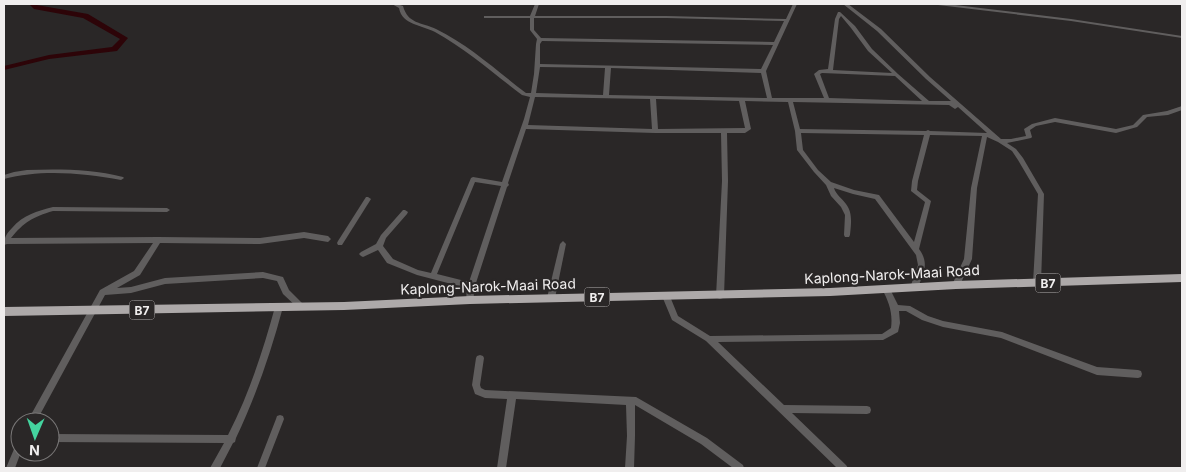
<svg xmlns="http://www.w3.org/2000/svg" width="1186" height="472" font-family="Inter,sans-serif">
	<style>
		.lines { fill: none; stroke-linecap: round; stroke-linejoin: round }
		.river { fill: #2d0408; fill-rule: evenodd }
		.minor { fill: #605e5e; fill-rule: evenodd }
		.highway { fill: #ada9a9; fill-rule: evenodd }
		.labels { text-anchor: middle; dominant-baseline: central; stroke-width: 4.5; stroke-linejoin: round; paint-order: stroke }
		.shield { fill: #2a2727; stroke: #b5b2b2; stroke-width: 1 }
		.shield-label { font-size: 12px; font-weight: bold; fill: #f0eeee }
		.street-label { font-size: 14px; fill: #f0eeee; stroke: #2a2727 }
	</style>
	<rect width="100%" height="100%" fill="#2a2727"/>
	<g class="lines">
		<path class="river" d="M31,4L88,14L128,38L117,51L49,59L4,70V66L49,55L112,47L120,39L83,18L34,9L30,5Z"/>
		<g class="minor">
			<path d="M392,4H397L403,6C408,24 421,22 436,29C469,45 497,71 526,93H531L534,74L536,44L537,39L530,30V18H484V16H530L535,4H539L535,16H667L786,19L793,4H797L766,71L772,98H824L814,74L819,70L828,69L835,19L838,12H840L855,26L872,49L898,74L929,101H951L926,79L877,31L843,4H848L881,29L930,77L1001,139H1011L1026,136L1024,129L1032,124L1055,118L1116,129L1133,125L1143,115L1167,111L1182,106V110L1168,115L1147,117L1137,127L1116,133L1055,122L1036,126L1030,130L1032,137L1031,138L1007,143L1016,149L1023,158L1044,194L1041,283L1040,285H1034L1033,283L1038,194L1018,160L1012,151L998,142L987,137L977,188L972,259L959,287H953L952,285L964,259L971,188L982,136L930,135L918,181L917,190L931,201L919,249C930,264 923,273 918,288L917,290H911L910,288L918,265L916,255L875,199L853,194L834,188C836,195 842,198 846,204C853,213 851,224 850,235L849,237H845L844,235L845,215L841,207L831,196L826,185L814,172L797,150L795,131L788,102L745,101L751,129L745,133H727L728,181L724,296L723,298L720,299L717,298L716,296L722,181L721,133H655L526,129L508,183L509,185L507,187L475,286L473,302L470,303L467,302L466,300L467,288L417,275L387,263L378,250L363,257L361,256L359,254L361,252L376,244L381,235L403,210H405L408,212L407,214L386,238L383,246L393,259L418,270L431,273L471,178L473,177L502,182L524,119L530,97L522,95C494,74 466,49 435,32C422,25 402,25 399,8ZM841,16L851,28L868,51L892,73L833,70L839,19ZM534,18H667L784,21L774,42L541,38L534,30ZM542,41L773,45L761,69L540,64V44ZM540,67L605,68L603,95L536,93ZM611,68L761,73L767,98L609,95ZM822,73L895,76L922,101L829,98L820,74ZM535,97L650,99L652,129L528,125ZM656,99L739,101L745,128L658,129ZM793,102L949,105L955,109L958,107L987,133L930,131L928,130L926,131L800,129ZM801,133L924,135L912,181L911,191L925,202L914,242L879,195L854,190L831,182L818,170L803,150ZM475,182L501,186L469,282L437,274Z"/>
			<path d="M936,4H947L1071,19L1182,36V38L1071,21L938,5Z"/>
			<path d="M27,170C59,169 92,169 123,177L124,178L121,180C83,173 41,169 4,179V175L14,172Z"/>
			<path d="M366,197H368L371,199L342,245H338L337,243L338,241Z"/>
			<path d="M53,207L167,208L170,210L167,212L53,211C33,217 24,222 11,238L158,237L260,238L304,232L328,236L331,239L328,242L304,238L260,244L160,243L140,275L117,288L131,287L165,278L263,272L283,277L289,290L306,307L305,309L302,310L299,309L283,294L277,281L263,278L165,284L131,293L105,295L36,422H27L100,290L134,271L153,243L7,244L4,245C4,238 6,234 12,228C23,215 37,211 53,207Z"/>
			<path d="M563,241L566,244L555,298L554,300L551,301L548,300L547,298L560,244Z"/>
			<path d="M886,286L889,287L898,305L910,306L928,316L943,321L1002,332L1097,367L1138,370L1141,371L1142,374L1141,377L1138,378L1097,375L1001,338L943,327L922,320L906,311H899L900,323L898,332L883,340L718,342L784,405L867,406L870,407L871,410L870,413L867,414L792,413L846,465L848,468H837L706,341L672,320L662,296L663,294L666,293L669,294L678,316L710,336L882,334L891,328C893,313 889,302 882,289L883,287Z"/>
			<path d="M279,304L282,305L283,307C271,352 256,396 236,438L235,442L233,443L220,468H210L224,443L50,442V434L228,435C249,394 263,351 275,307L276,305Z"/>
			<path d="M480,355L483,356L484,358L480,385L481,388L485,390L636,397L707,438L743,465L744,468H733L701,444L635,405V436L634,468H625L627,436L626,405L516,399L506,468H497L507,399L485,398L475,394L472,385L476,358L477,356Z"/>
			<path d="M280,415L283,416L284,419L265,468H257L276,419L277,416Z"/>
			<path d="M20,441V452H21L15,468H6L17,442Z"/>
		</g>
		<path class="highway" d="M1182,274V282L956,289L830,296L470,304L344,310L4,316V307L344,302L470,296L830,288L956,281Z"/>
	</g>
	<g class="labels">
		<g class="shield">
			<rect x="1035.5" y="273.5" width="25" height="19" rx="4"/>
			<rect x="584.5" y="287.5" width="25" height="19" rx="4"/>
			<rect x="129.5" y="300.5" width="25" height="19" rx="4"/>
		</g>
		<g class="shield-label">
			<text x="1048" y="283">B7</text>
			<text x="597" y="297">B7</text>
			<text x="142" y="310">B7</text>
		</g>
		<g class="street-label">
			<text transform="translate(892 274) rotate(-3)">Kaplong-Narok-Maai Road</text>
			<text transform="translate(488 286) rotate(-2)">Kaplong-Narok-Maai Road</text>
		</g>
	</g>
	<rect width="1186" height="472" fill="none" stroke="#f0eeee" stroke-width="10"/>
	<g transform="translate(35 437) rotate(182)"><circle r="24" fill="#2a2727" stroke="#797777"/>
	<path d="M0-4L9 19L0 12L-9 19Z" fill="#44d49f"/>
	<text y="-8" font-size="14" font-weight="bold" text-anchor="middle" fill="#f0eeee">N</text>
	</g>
</svg>
